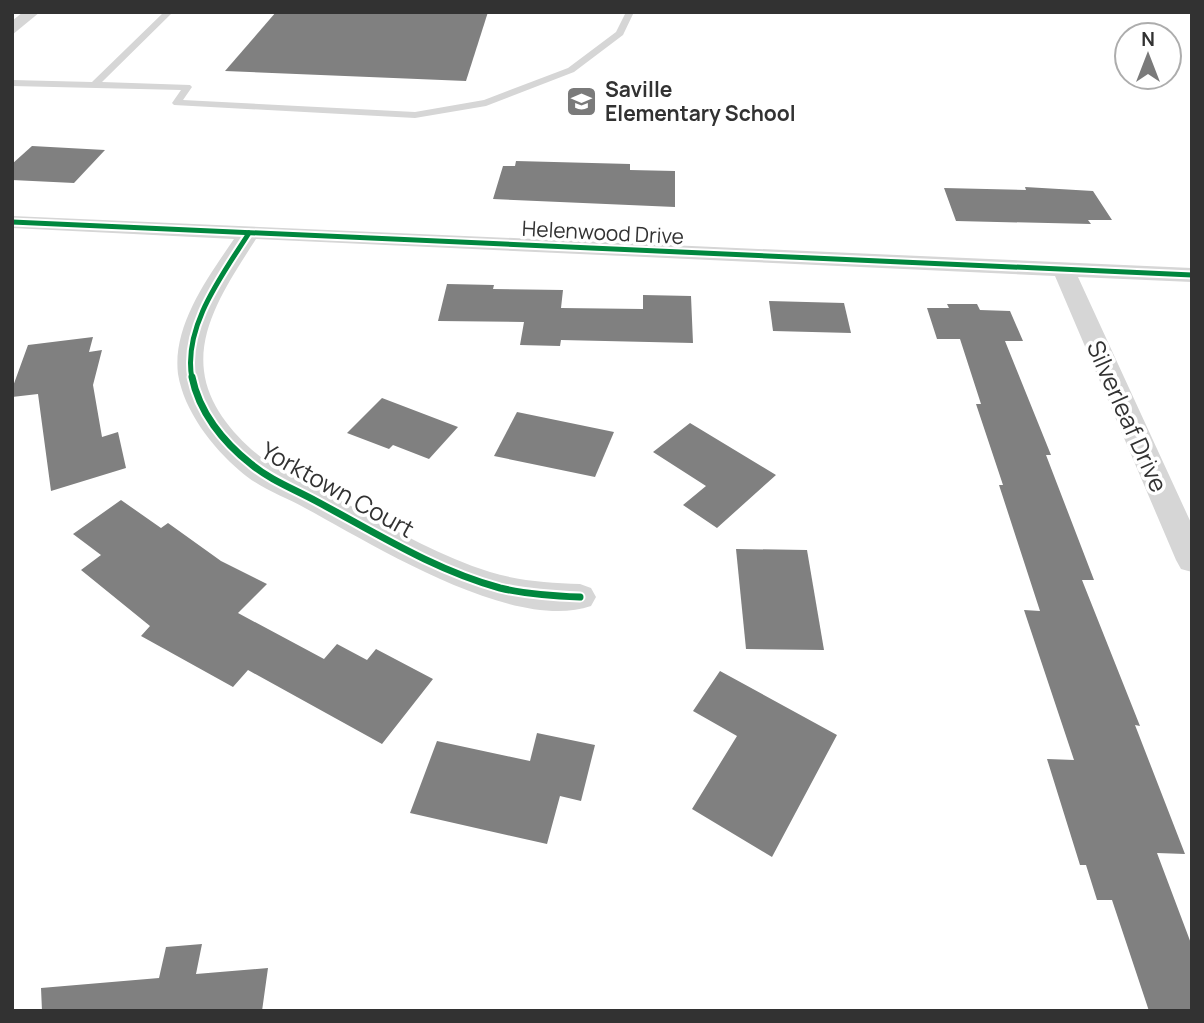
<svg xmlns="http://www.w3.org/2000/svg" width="1204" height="1023" font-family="Manrope,sans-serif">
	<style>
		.building { fill: #808080 }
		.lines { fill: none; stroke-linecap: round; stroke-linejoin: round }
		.service { fill: #d6d6d6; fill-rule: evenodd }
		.minor { fill: #d6d6d6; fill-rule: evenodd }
		.cycleway-far1-casing { stroke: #fff; stroke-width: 9 }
		.cycleway-casing { stroke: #fff; stroke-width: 11 }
		.cycleway-far1 { stroke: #00873e; stroke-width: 5 }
		.cycleway { stroke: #00873e; stroke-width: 7 }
		.labels { text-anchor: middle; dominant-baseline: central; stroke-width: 7; stroke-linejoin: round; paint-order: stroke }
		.far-poi-label { font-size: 21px; font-weight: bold; fill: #323232; stroke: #fff; text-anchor: start }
		.far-street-label { font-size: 21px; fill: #323232; stroke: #fff }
		.street-label { font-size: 24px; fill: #323232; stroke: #fff }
	</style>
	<rect width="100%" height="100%" fill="#fff"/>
	<g class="building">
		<path d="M276,12H488L466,81L225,71Z"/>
		<path d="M32,146L105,150L74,183L12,180V164Z"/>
		<path d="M516,161L630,164V170L675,171V207L493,199L503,166H515Z"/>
		<path d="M1025,187L1093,191L1112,220H1088L1091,224L956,221L944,188L1026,190Z"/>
		<path d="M447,284L494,285L493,289L563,290L561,308L643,309V295L691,296L693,343L561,340L560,346L520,345L524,322L438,321Z"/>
		<path d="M769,301L844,303L851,333L773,331Z"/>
		<path d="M947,304H977L980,310L1010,311L1023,341H1005L1051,455H1046L1094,580H1082L1140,726L1135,725L1185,854L1157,853L1192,946V1011H1149L1112,900H1097L1086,865H1080L1047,759L1074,760L1024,610L1040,611L999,485H1003L976,404H981L960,339H937L927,308H949Z"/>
		<path d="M93,337L89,352L102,350L93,385L102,437L118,432L126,468L51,491L38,394L12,397V389L28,345Z"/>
		<path d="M382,398L458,427L429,459L393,445L389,449L347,433Z"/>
		<path d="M517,412L614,432L595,477L494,456Z"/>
		<path d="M690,423L776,475L717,528L683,505L706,486L653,452Z"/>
		<path d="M121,500L161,528L168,523L221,561L267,584L238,613L324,659L337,644L367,660L376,649L433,679L382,744L248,670L233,687L141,636L150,626L81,570L101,555L73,534Z"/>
		<path d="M736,549L807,550L824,650L746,649Z"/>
		<path d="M720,671L837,735L772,857L692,809L737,736L693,711Z"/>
		<path d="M537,733L595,745L581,801L560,796L547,844L410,813L437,741L530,761Z"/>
		<path d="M202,944L196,974L268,968L262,1011H42L41,988L159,978L166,947Z"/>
	</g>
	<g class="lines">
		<path class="service" d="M164,12H173L102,82L190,85L192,87L183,100L415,112L484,100L568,68L616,32L626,12H634L623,35L574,72L486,106L415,118L174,105L172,103L181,90L12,86V80L92,82Z"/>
		<g class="minor">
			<path d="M23,12H40L12,35V21Z"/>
			<path d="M12,216L1192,268V282L1078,277L1192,525V572L1181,569L1176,560L1055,276L256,239C232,277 198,324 204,371C208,406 235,437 262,458C281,473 305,482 327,493C380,521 432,554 490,572C519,581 550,583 580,584L591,588L596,597L591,606C513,633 372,544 305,508C283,496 259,488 240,471C212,447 184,411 178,374C172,325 209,276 234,239L12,228Z"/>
		</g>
		<defs>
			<g id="cycleway-far1">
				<path d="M12,222L1192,275"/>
				<path d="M192,379C182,327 223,274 249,233"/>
			</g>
			<path id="cycleway" d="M192,377C199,412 223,442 251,464C270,480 294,489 316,501C376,533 434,570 500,588C526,594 553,596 580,597"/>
		</defs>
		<use href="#cycleway-far1" class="cycleway-far1-casing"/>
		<use href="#cycleway" class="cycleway-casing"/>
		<use href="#cycleway-far1" class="cycleway-far1"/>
		<use href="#cycleway" class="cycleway"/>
	</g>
	<defs>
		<symbol id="school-square" viewBox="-11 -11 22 22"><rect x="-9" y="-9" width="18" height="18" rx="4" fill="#7a7a7a" stroke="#fff"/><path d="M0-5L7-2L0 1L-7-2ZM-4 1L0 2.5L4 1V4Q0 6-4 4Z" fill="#fff"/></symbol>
	</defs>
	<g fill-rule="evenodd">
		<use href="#school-square" x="564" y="84" width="35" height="35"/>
	</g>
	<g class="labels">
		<g class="far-poi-label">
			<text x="605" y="89">Saville<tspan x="605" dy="24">Elementary School</tspan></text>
		</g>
		<g class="far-street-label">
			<text transform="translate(603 232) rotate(3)">Helenwood Drive</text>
		</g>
		<g class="street-label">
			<text transform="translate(1128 416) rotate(66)">Silverleaf Drive</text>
			<text transform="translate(338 489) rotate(29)">Yorktown Court</text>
		</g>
	</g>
	<rect width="1204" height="1023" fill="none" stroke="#323232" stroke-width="28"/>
	<g transform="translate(1148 56)"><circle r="33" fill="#ffffff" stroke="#adadad" stroke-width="2"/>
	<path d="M0-5L12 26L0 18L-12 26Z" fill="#7a7a7a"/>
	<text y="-10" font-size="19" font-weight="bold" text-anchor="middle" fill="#323232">N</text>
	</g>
</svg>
